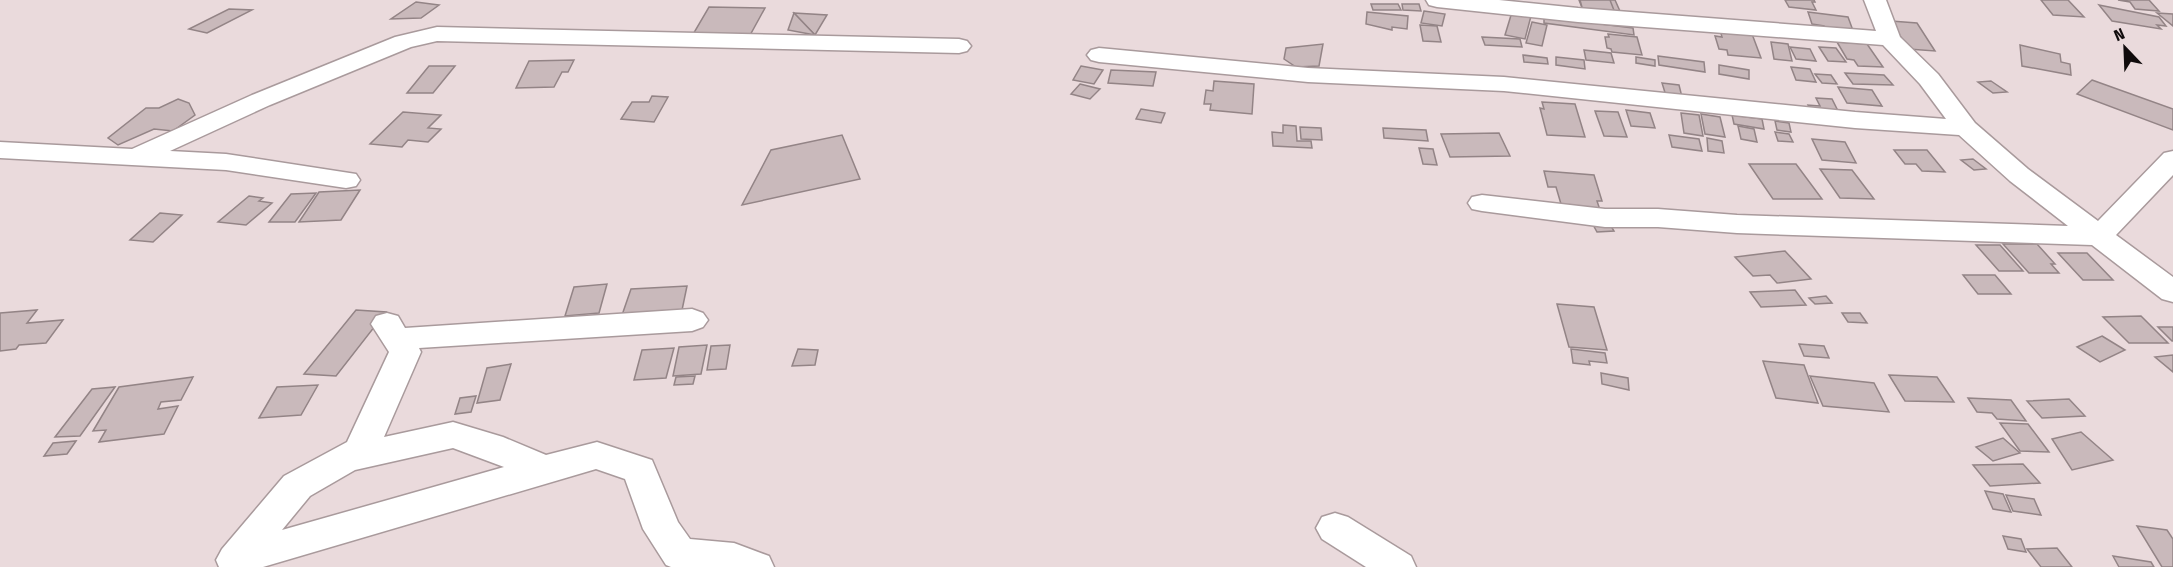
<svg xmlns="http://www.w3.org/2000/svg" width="2173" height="567" font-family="'Fira Sans Condensed',sans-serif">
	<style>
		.building { fill: #c9b9bb; stroke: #938486; stroke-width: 1.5 }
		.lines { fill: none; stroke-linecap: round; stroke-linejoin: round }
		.minor-casing { stroke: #a99a9c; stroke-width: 3 }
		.minor { fill: #fff; fill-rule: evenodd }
	</style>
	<rect width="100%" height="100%" fill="#eadadc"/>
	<g class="building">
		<path d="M1579,0H1615L1623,18L1583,10Z"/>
		<path d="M1580,0H1610L1615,13L1583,11Z"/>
		<path d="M1785,0H1814L1815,2H1812L1816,10L1789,7Z"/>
		<path d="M2041,0H2068L2084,17L2053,15Z"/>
		<path d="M2118,0H2149L2159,11L2135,9L2130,2Z"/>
		<path d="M416,2L439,5L421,18L391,19Z"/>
		<path d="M1371,4H1398L1401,10H1373Z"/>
		<path d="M1402,4H1419L1421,11L1403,10Z"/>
		<path d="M2099,5L2159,17L2166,26L2157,25L2161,29L2112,21Z"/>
		<path d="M709,7L765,8L749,37L692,36Z"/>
		<path d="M229,9L252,10L207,33L189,29Z"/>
		<path d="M1424,11L1445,14L1442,26L1421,23Z"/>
		<path d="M1367,12L1408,16L1407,29L1392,27V30L1366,24Z"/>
		<path d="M1512,12L1531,16L1525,39L1505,35Z"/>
		<path d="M1808,12L1848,17L1855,36L1826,32L1824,26L1812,24Z"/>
		<path d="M794,13L827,15L815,35Z"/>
		<path d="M794,13L815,35L788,30Z"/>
		<path d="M2157,13L2173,14V26Z"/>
		<path d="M1544,17L1633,28L1634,35L1544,23Z"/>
		<path d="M1891,21L1917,23L1935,51L1908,49Z"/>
		<path d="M1532,22L1547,25L1542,46L1526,43Z"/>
		<path d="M1420,25L1437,26L1441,42L1423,41Z"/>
		<path d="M1720,30L1752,34L1761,58L1728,55L1727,50L1719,49L1715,36L1722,37Z"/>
		<path d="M1608,34L1637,37L1642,55L1612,52L1611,49L1607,48L1605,37H1609Z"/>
		<path d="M1482,37L1520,39L1522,47L1485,45Z"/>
		<path d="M1771,42L1788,44L1792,61L1774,59Z"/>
		<path d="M1837,42L1867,44L1883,67L1858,66L1854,60L1847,59Z"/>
		<path d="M1323,44L1319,66L1296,67L1284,59L1286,48Z"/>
		<path d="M2020,45L2060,54L2061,62L2070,64L2071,75L2022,66Z"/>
		<path d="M1790,47L1810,49L1816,61L1796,59Z"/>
		<path d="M1819,47L1836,48L1846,62L1828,61Z"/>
		<path d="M1584,50L1611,53L1614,63L1586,60Z"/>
		<path d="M1523,55L1547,58L1548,64L1524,62Z"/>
		<path d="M1658,56L1704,62L1705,72L1659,65Z"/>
		<path d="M1556,57L1584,60L1585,69L1556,65Z"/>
		<path d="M1636,57L1655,60V66L1636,63Z"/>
		<path d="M574,60L568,72H562L554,87L516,88L529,61Z"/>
		<path d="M1719,65L1749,70V79L1719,74Z"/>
		<path d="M429,66H455L433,93H407Z"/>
		<path d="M1081,66L1103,70L1094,84L1073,80Z"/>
		<path d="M1791,67L1810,69L1816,82L1796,80Z"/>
		<path d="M1111,70L1156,72L1153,86L1108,83Z"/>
		<path d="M1845,73L1884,75L1893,85L1853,84Z"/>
		<path d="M1815,74L1831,75L1837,84L1822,83Z"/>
		<path d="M2092,80L2173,109V130L2077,94Z"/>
		<path d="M1214,81L1254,84L1252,114L1210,110L1211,104H1204L1206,90L1213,91Z"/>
		<path d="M1991,81L2007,92L1993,93L1978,82Z"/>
		<path d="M1662,83L1679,85L1683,101L1667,99Z"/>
		<path d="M1080,84L1100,89L1090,99L1071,94Z"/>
		<path d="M1838,87L1872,90L1882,106L1847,103Z"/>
		<path d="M652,96L668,97L654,122L621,119L632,102H649Z"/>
		<path d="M1816,98L1832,99L1840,115L1812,113L1808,105L1820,106Z"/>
		<path d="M178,99L189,103L195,115L173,131L154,129L118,145L108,138L146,108H159Z"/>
		<path d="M1542,102L1575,104L1585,137L1547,135L1540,108L1544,109Z"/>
		<path d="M1141,109L1165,113L1161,123L1136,119Z"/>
		<path d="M1626,110L1650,113L1655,128L1631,126Z"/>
		<path d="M1595,111L1618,112L1627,137L1604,136Z"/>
		<path d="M403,112L441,115L428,128L441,129L428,142L408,140L402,147L370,144Z"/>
		<path d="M1681,113L1699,115L1703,136L1684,133Z"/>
		<path d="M1701,114L1720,117L1725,137L1705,134Z"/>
		<path d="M1732,115L1762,119L1764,129L1734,124Z"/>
		<path d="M1775,121L1789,123L1791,132L1777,130Z"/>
		<path d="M1283,125L1296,126L1297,141H1311L1312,148L1273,146L1272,132L1283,133Z"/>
		<path d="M1738,126L1754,129L1757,142L1741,139Z"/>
		<path d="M1300,127L1321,128L1322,140L1301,139Z"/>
		<path d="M1383,128L1426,130L1428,141L1384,138Z"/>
		<path d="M1775,132L1789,134L1793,142L1778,141Z"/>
		<path d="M1499,133L1510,156L1450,157L1441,134Z"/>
		<path d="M842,135L860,179L742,205L771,150Z"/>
		<path d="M1669,135L1699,139L1702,151L1672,147Z"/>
		<path d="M1707,138L1722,141L1724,153L1708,151Z"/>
		<path d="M1812,139L1845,142L1856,163L1822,160Z"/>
		<path d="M1419,148L1433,149L1437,165L1423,164Z"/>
		<path d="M1894,150H1927L1945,172L1922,171L1916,164H1905Z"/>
		<path d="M1973,159L1986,169L1974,170L1961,160Z"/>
		<path d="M1749,164H1796L1822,199H1773Z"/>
		<path d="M1820,169L1852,170L1874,199L1840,198Z"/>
		<path d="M1544,171L1594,175L1602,201H1597L1601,213L1561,204L1556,187H1548Z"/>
		<path d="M360,190L341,220L299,222L319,192Z"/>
		<path d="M316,193L295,222H269L291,194Z"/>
		<path d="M249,196L263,198L259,201L272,203L246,225L218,222Z"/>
		<path d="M160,213L182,215L153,242L130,240Z"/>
		<path d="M1591,221H1608L1614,231L1597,232Z"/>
		<path d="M2003,244H2037L2055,264H2051L2059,273H2029Z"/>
		<path d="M1976,245H2000L2023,271H1999Z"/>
		<path d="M1785,251L1811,279L1777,283L1770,275L1753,276L1735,257Z"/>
		<path d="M2058,253H2087L2113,280H2083Z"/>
		<path d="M1963,275H1995L2011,294H1978Z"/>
		<path d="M607,284L599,313L565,316L574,287Z"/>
		<path d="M687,286L681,315L620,321L631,289Z"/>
		<path d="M1795,290L1806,305L1761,307L1750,292Z"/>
		<path d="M1826,296L1832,303L1815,304L1809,298Z"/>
		<path d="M1557,304L1594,307L1607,350L1569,347Z"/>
		<path d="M37,310L27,323L63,320L46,343L19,345L16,349L0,351V313Z"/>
		<path d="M356,310L386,312L336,376L304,374Z"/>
		<path d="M1842,313H1860L1867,323L1848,322Z"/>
		<path d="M2141,316L2168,343H2129L2103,317Z"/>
		<path d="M2158,327H2173V341H2172Z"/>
		<path d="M2102,336L2125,350L2100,362L2077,347Z"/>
		<path d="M1799,344L1824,346L1829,358L1804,356Z"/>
		<path d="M707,345L701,374L673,376L679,347Z"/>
		<path d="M730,345L726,369L707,370L711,346Z"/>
		<path d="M674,348L666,378L634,380L642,350Z"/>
		<path d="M798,349L818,350L815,365L792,366Z"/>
		<path d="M1571,349L1605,353L1607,363L1589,361L1590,365L1573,363Z"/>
		<path d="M2173,355V372L2155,357Z"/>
		<path d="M1763,361L1804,365L1818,403L1776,398Z"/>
		<path d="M511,364L500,400L477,403L487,368Z"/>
		<path d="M1601,373L1628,378L1629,390L1602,384Z"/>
		<path d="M1889,375L1937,377L1954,402L1905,401Z"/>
		<path d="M695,376L693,384L674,385L676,377Z"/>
		<path d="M1810,376L1874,383L1889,412L1823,406Z"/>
		<path d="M193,377L181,400L161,402L158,409L178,406L164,434L99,442L106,430L93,431L119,387Z"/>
		<path d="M318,385L301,415L259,418L277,387Z"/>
		<path d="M115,387L80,436L55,437L92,389Z"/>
		<path d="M476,396L471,412L455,414L460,398Z"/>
		<path d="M1968,398L2011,400L2026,421L1997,419L1992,413L1977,412Z"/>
		<path d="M2069,399L2085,416L2042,418L2027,401Z"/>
		<path d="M2000,423L2028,424L2049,452L2020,451Z"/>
		<path d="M2081,432L2113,460L2072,470L2052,439Z"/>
		<path d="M2003,438L2020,453L1993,461L1976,447Z"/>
		<path d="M76,441L67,454L44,456L53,443Z"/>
		<path d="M2023,464L2040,483L1990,486L1973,465Z"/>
		<path d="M1985,491L2003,494L2011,512L1993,509Z"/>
		<path d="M2006,495L2034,499L2041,515L2013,511Z"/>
		<path d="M2137,526L2167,530L2173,539V567H2162Z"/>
		<path d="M2003,536L2021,539L2026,552L2008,549Z"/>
		<path d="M2057,548L2072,567H2041L2027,549Z"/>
		<path d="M2113,556L2151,562L2154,567H2119Z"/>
	</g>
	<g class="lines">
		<defs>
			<g id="minor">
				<path d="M1426,0H1499L1578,8L1876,31L1864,0H1886L1900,37L1938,74L1975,123L2028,169L2098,221L2164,153L2173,151V175L2116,235L2173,277V302L2162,299L2092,245L1737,233L1658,227H1605L1482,211L1472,209L1468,203L1472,197L1482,195L1605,209H1658L1737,215L2068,226L2010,181L1959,135L1855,128L1504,91L1308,82L1099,62L1091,60L1087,55L1091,50L1099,48L1308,68L1504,77L1855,112L1946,119L1920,84L1883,45L1578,22L1437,7L1429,5Z"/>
				<path d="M437,27L959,39L967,41L971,46L967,51L959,53L437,41L411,47L270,105L170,151L226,154L356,174L360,180L356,186L346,188L226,170L0,158V142L132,149L252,95L395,37Z"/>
				<path d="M692,309L703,313L708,320L703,327L692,331L419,348L421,352L384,437L453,422L503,437L546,455L597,442L652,460L678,522L690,539L734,543L769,556L774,567H671L666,565L643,529L625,479L596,469L263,567H219L216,560L222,549L284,476L347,442L389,352L371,324L376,316L387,313L398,316L405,328ZM453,448L504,467L282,530L310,496L355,470Z"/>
				<path d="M1335,513L1348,517L1411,556L1416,567H1366L1322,539L1316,528L1322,517Z"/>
			</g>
		</defs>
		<use href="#minor" class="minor-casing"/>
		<use href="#minor" class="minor"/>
	</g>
	<g transform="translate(2125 48) rotate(337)" stroke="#eadadc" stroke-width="4.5" paint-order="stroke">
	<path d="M0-4.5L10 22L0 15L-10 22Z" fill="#100b0c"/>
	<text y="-9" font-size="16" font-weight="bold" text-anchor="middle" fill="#100b0c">N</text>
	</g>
</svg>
